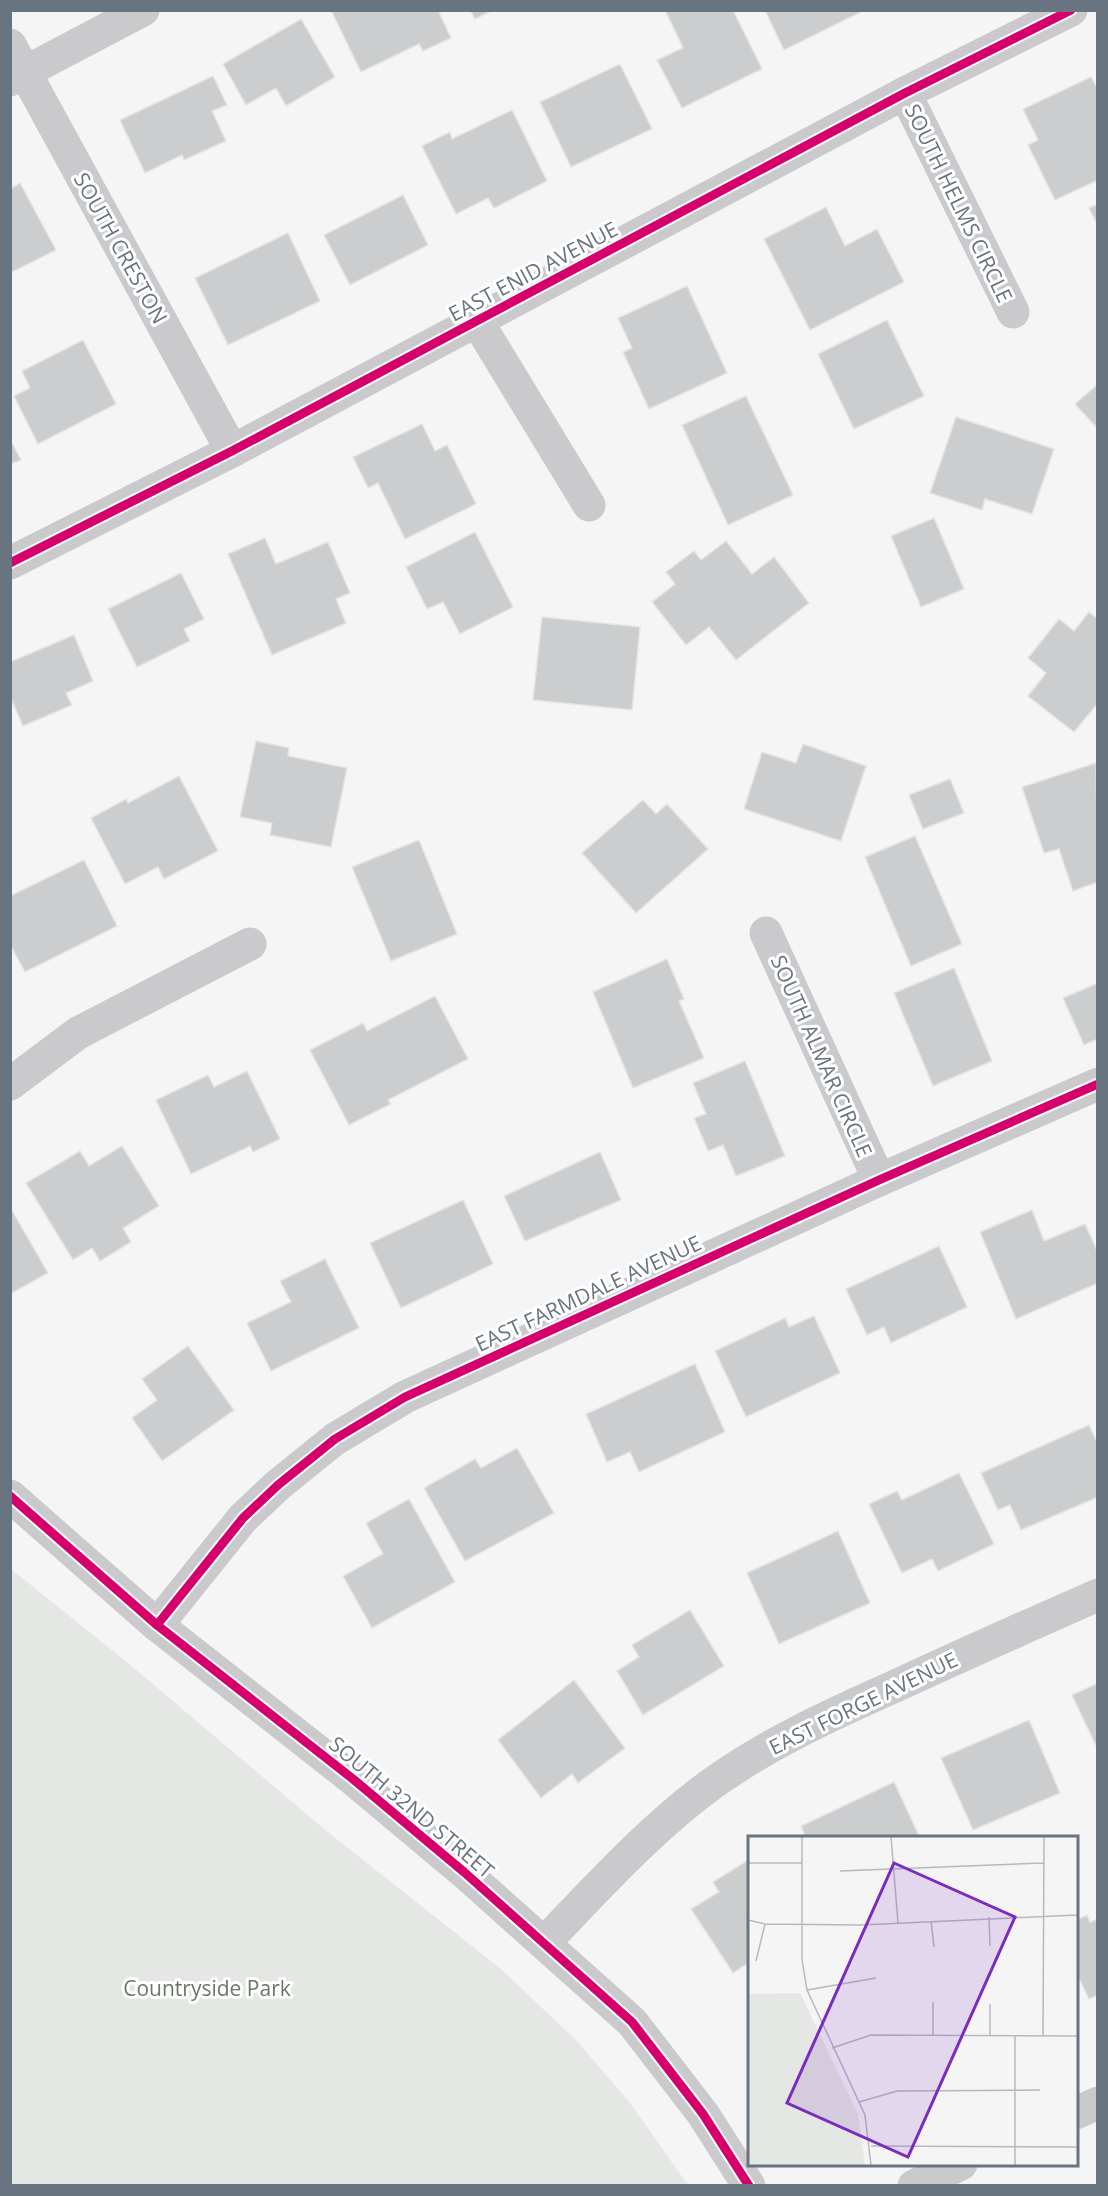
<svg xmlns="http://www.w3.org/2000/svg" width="1108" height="2196" font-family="'Open Sans',sans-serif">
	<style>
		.green { fill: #e4e7e3 }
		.building { fill: #cccdce; stroke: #e4e4e4; stroke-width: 1.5 }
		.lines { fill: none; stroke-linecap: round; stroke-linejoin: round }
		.minor { stroke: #cacacc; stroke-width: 33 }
		.tertiary { stroke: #cacacc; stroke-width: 33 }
		.cycleway-casing { stroke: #fff; stroke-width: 13 }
		.cycleway { stroke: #d6006c; stroke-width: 9 }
		.labels { text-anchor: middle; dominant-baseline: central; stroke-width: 6; stroke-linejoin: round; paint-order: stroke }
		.street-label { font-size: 21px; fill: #697481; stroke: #fff }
		.park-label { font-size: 21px; fill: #697967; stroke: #fff }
		.inset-road { fill: none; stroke: #b5b9c0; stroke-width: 1.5 }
		.view { fill: #7b2cbf; fill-opacity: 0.15; stroke: #7b2cbf; stroke-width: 3 }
		.inset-edge { fill: none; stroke: #697481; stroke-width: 3 }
	</style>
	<rect width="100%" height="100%" fill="#f5f5f5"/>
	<path class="green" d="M11,1569L128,1663L329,1833L501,1969L576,2040L630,2103L688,2185H11Z"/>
	<g class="building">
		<path d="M331,10H438L451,38L423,51L419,44L361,72Z"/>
		<path d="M470,10H493L475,19Z"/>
		<path d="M665,10H733L762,69L682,108L657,60L683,48Z"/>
		<path d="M765,10H865L784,50Z"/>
		<path d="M301,19L335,77L286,106L276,88L246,105L223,64Z"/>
		<path d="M620,64L652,129L571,167L540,102Z"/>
		<path d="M213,76L227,105L212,111L226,141L184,160L182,155L145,173L120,120Z"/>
		<path d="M1091,77L1098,89V180L1055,200L1028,145L1038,140L1023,109Z"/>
		<path d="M512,110L547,181L494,208L488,198L456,214L422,146L450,132L452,139Z"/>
		<path d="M20,183L56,250L10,273V189Z"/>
		<path d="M403,195L428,245L350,285L324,235Z"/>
		<path d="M1098,204V226L1089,208Z"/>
		<path d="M826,207L845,246L877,229L904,282L810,330L764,239Z"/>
		<path d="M288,233L320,301L228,345L195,278Z"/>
		<path d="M687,286L727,373L649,409L623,352L632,348L618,318Z"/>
		<path d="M887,320L924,396L854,429L818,354Z"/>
		<path d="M83,340L116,404L38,444L14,396L30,388L22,371Z"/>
		<path d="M1098,384V429L1075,404Z"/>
		<path d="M746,396L793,495L728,525L682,425Z"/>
		<path d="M956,417L1054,449L1032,514L985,499L982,510L930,493Z"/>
		<path d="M422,424L435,451L447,445L476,504L405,539L378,483L368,488L353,457Z"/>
		<path d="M10,439L21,460L10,464Z"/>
		<path d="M934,518L964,589L921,607L891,536Z"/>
		<path d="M475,532L513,607L460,634L443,602L427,609L406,567Z"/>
		<path d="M265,538L276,564L328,542L350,593L336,599L346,623L272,655L228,554Z"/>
		<path d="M726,541L752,574L774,557L809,603L736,660L709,627L686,645L652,602L675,584L666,572L694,551L701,560Z"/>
		<path d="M181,573L204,619L184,629L190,641L137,667L108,609Z"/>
		<path d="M1089,612L1098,619V703L1074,732L1028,696L1046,673L1028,658L1059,619L1074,631Z"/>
		<path d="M542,617L640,627L632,710L533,700Z"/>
		<path d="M74,635L93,681L66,693L72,705L23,726L10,696V662Z"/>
		<path d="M256,741L289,748L288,756L347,768L331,847L270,835L272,823L240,817Z"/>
		<path d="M803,744L866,766L841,841L744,809L762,752L796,763Z"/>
		<path d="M1096,763L1098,882L1073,891L1059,849L1044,853L1022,787Z"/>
		<path d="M179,776L218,851L164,879L158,867L125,884L91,818L126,799L128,803Z"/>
		<path d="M950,779L964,813L923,829L909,795Z"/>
		<path d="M643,800L656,814L667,804L708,849L636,913L582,853Z"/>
		<path d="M915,836L962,944L911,966L865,857Z"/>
		<path d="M419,840L457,934L391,961L352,867Z"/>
		<path d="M84,860L117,926L25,972L10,944V896Z"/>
		<path d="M667,959L684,999L679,1001L704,1058L633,1088L593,992Z"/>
		<path d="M954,968L992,1061L933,1086L894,993Z"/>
		<path d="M1098,983V1039L1084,1045L1063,998Z"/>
		<path d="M435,996L468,1059L388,1100L391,1104L349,1125L310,1050L363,1023L367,1031Z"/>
		<path d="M745,1061L785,1156L736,1176L723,1145L708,1151L694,1118L706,1114L693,1083Z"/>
		<path d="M247,1071L280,1139L253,1152L250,1146L191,1174L156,1100L208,1075L214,1087Z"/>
		<path d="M122,1146L159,1206L123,1228L131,1242L100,1261L92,1248L73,1260L26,1183L80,1151L89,1166Z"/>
		<path d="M600,1152L621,1200L525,1241L504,1196Z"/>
		<path d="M463,1200L493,1264L401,1308L370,1243Z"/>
		<path d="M10,1207L48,1273L10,1294Z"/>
		<path d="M1032,1210L1044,1241L1085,1224L1098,1253V1283L1016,1319L980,1232Z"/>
		<path d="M939,1246L967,1307L891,1343L884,1327L867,1335L846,1289Z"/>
		<path d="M325,1259L359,1328L271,1371L247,1323L291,1302L280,1281Z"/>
		<path d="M814,1316L840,1373L746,1417L715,1351L785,1318L789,1327Z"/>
		<path d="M188,1346L234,1410L162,1461L132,1418L157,1400L142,1379Z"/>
		<path d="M695,1364L725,1432L639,1472L630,1452L607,1462L586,1414Z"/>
		<path d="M1089,1425L1098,1444V1497L1021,1530L1010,1505L998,1510L981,1473Z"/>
		<path d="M517,1448L554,1513L465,1561L424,1488L475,1459L481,1468Z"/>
		<path d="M959,1473L994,1544L938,1571L932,1559L902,1573L869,1504L897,1491L902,1500Z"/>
		<path d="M409,1499L455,1582L372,1628L343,1576L383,1554L366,1523Z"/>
		<path d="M838,1531L870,1603L779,1644L747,1573Z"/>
		<path d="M690,1610L724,1666L643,1715L617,1671L639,1657L632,1645Z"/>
		<path d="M574,1680L625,1748L578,1783L572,1774L541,1798L498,1740Z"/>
		<path d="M1098,1683V1750L1072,1695Z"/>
		<path d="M1029,1720L1060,1793L973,1830L941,1758Z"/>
		<path d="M894,1782L920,1838H806L801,1826Z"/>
		<path d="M750,1859V1962L733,1973L691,1909L719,1892L713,1882Z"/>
		<path d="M1087,1915L1090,1922L1098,1919V1995L1089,1999L1076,1972V1920Z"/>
	</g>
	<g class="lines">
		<g class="minor">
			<path d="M10,45L232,451"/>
			<path d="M10,80L143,10"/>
			<path d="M905,93L1013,312"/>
			<path d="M477,321L589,505"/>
			<path d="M10,563L232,451L905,93L1071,10"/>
			<path d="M766,933L879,1180"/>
			<path d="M10,1084L78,1033L250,944"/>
			<path d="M157,1625L243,1518L278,1485L335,1439L405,1397L879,1180L1098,1084"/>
			<path d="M545,1942C598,1887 651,1828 713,1783C772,1741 837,1712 902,1683C967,1653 1032,1624 1098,1595"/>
			<path d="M1076,2113L1098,2103"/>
			<path d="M914,2186L961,2164"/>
		</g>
		<path class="tertiary" d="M10,1496L157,1625L353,1779L464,1872L632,2022L703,2114L749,2186"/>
		<defs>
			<g id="cycleway">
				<path d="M10,563L232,451L905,93L1071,10"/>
				<path d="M10,1496L157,1625L353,1779L464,1872L632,2022L703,2114L749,2186"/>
				<path d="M157,1625L243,1518L278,1485L335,1439L405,1397L879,1180L1098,1084"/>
			</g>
		</defs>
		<use href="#cycleway" class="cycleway-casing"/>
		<use href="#cycleway" class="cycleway"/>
	</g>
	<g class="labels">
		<g class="street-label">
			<text transform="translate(959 203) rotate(64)">SOUTH HELMS CIRCLE</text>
			<text transform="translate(121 248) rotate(61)">SOUTH CRESTON</text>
			<text transform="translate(533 271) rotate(-28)">EAST ENID AVENUE</text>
			<text transform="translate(822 1056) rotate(66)">SOUTH ALMAR CIRCLE</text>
			<text transform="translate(588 1293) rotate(-25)">EAST FARMDALE AVENUE</text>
			<text transform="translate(863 1703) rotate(-26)">EAST FORGE AVENUE</text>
			<text transform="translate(412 1807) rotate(40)">SOUTH 32ND STREET</text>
		</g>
		<g class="park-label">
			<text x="207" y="1988">Countryside Park</text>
		</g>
	</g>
	<g transform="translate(748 1836)">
		<rect width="330" height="330" fill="#f5f5f5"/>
		<path d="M52,157L110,278L117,329H0V158Z" fill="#e4e7e3"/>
		<path class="inset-road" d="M54,1V124L59,154L117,279L123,329M143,1L150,87M0,27H54M92,35L296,27M241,81L242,110M0,84L17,88L113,89L330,79M183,85L186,111M8,125L17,88M59,154L128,142M185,166V199M242,199V168M295,199L296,1M84,212L123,199L330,200M111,266L149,255L292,254M123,310L330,311M267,329V199"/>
		<path class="view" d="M146,27L267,81L160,321L39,267Z"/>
		<rect width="330" height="330" class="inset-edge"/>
	</g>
	<rect width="1108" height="2196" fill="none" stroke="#697481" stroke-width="24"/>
</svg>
